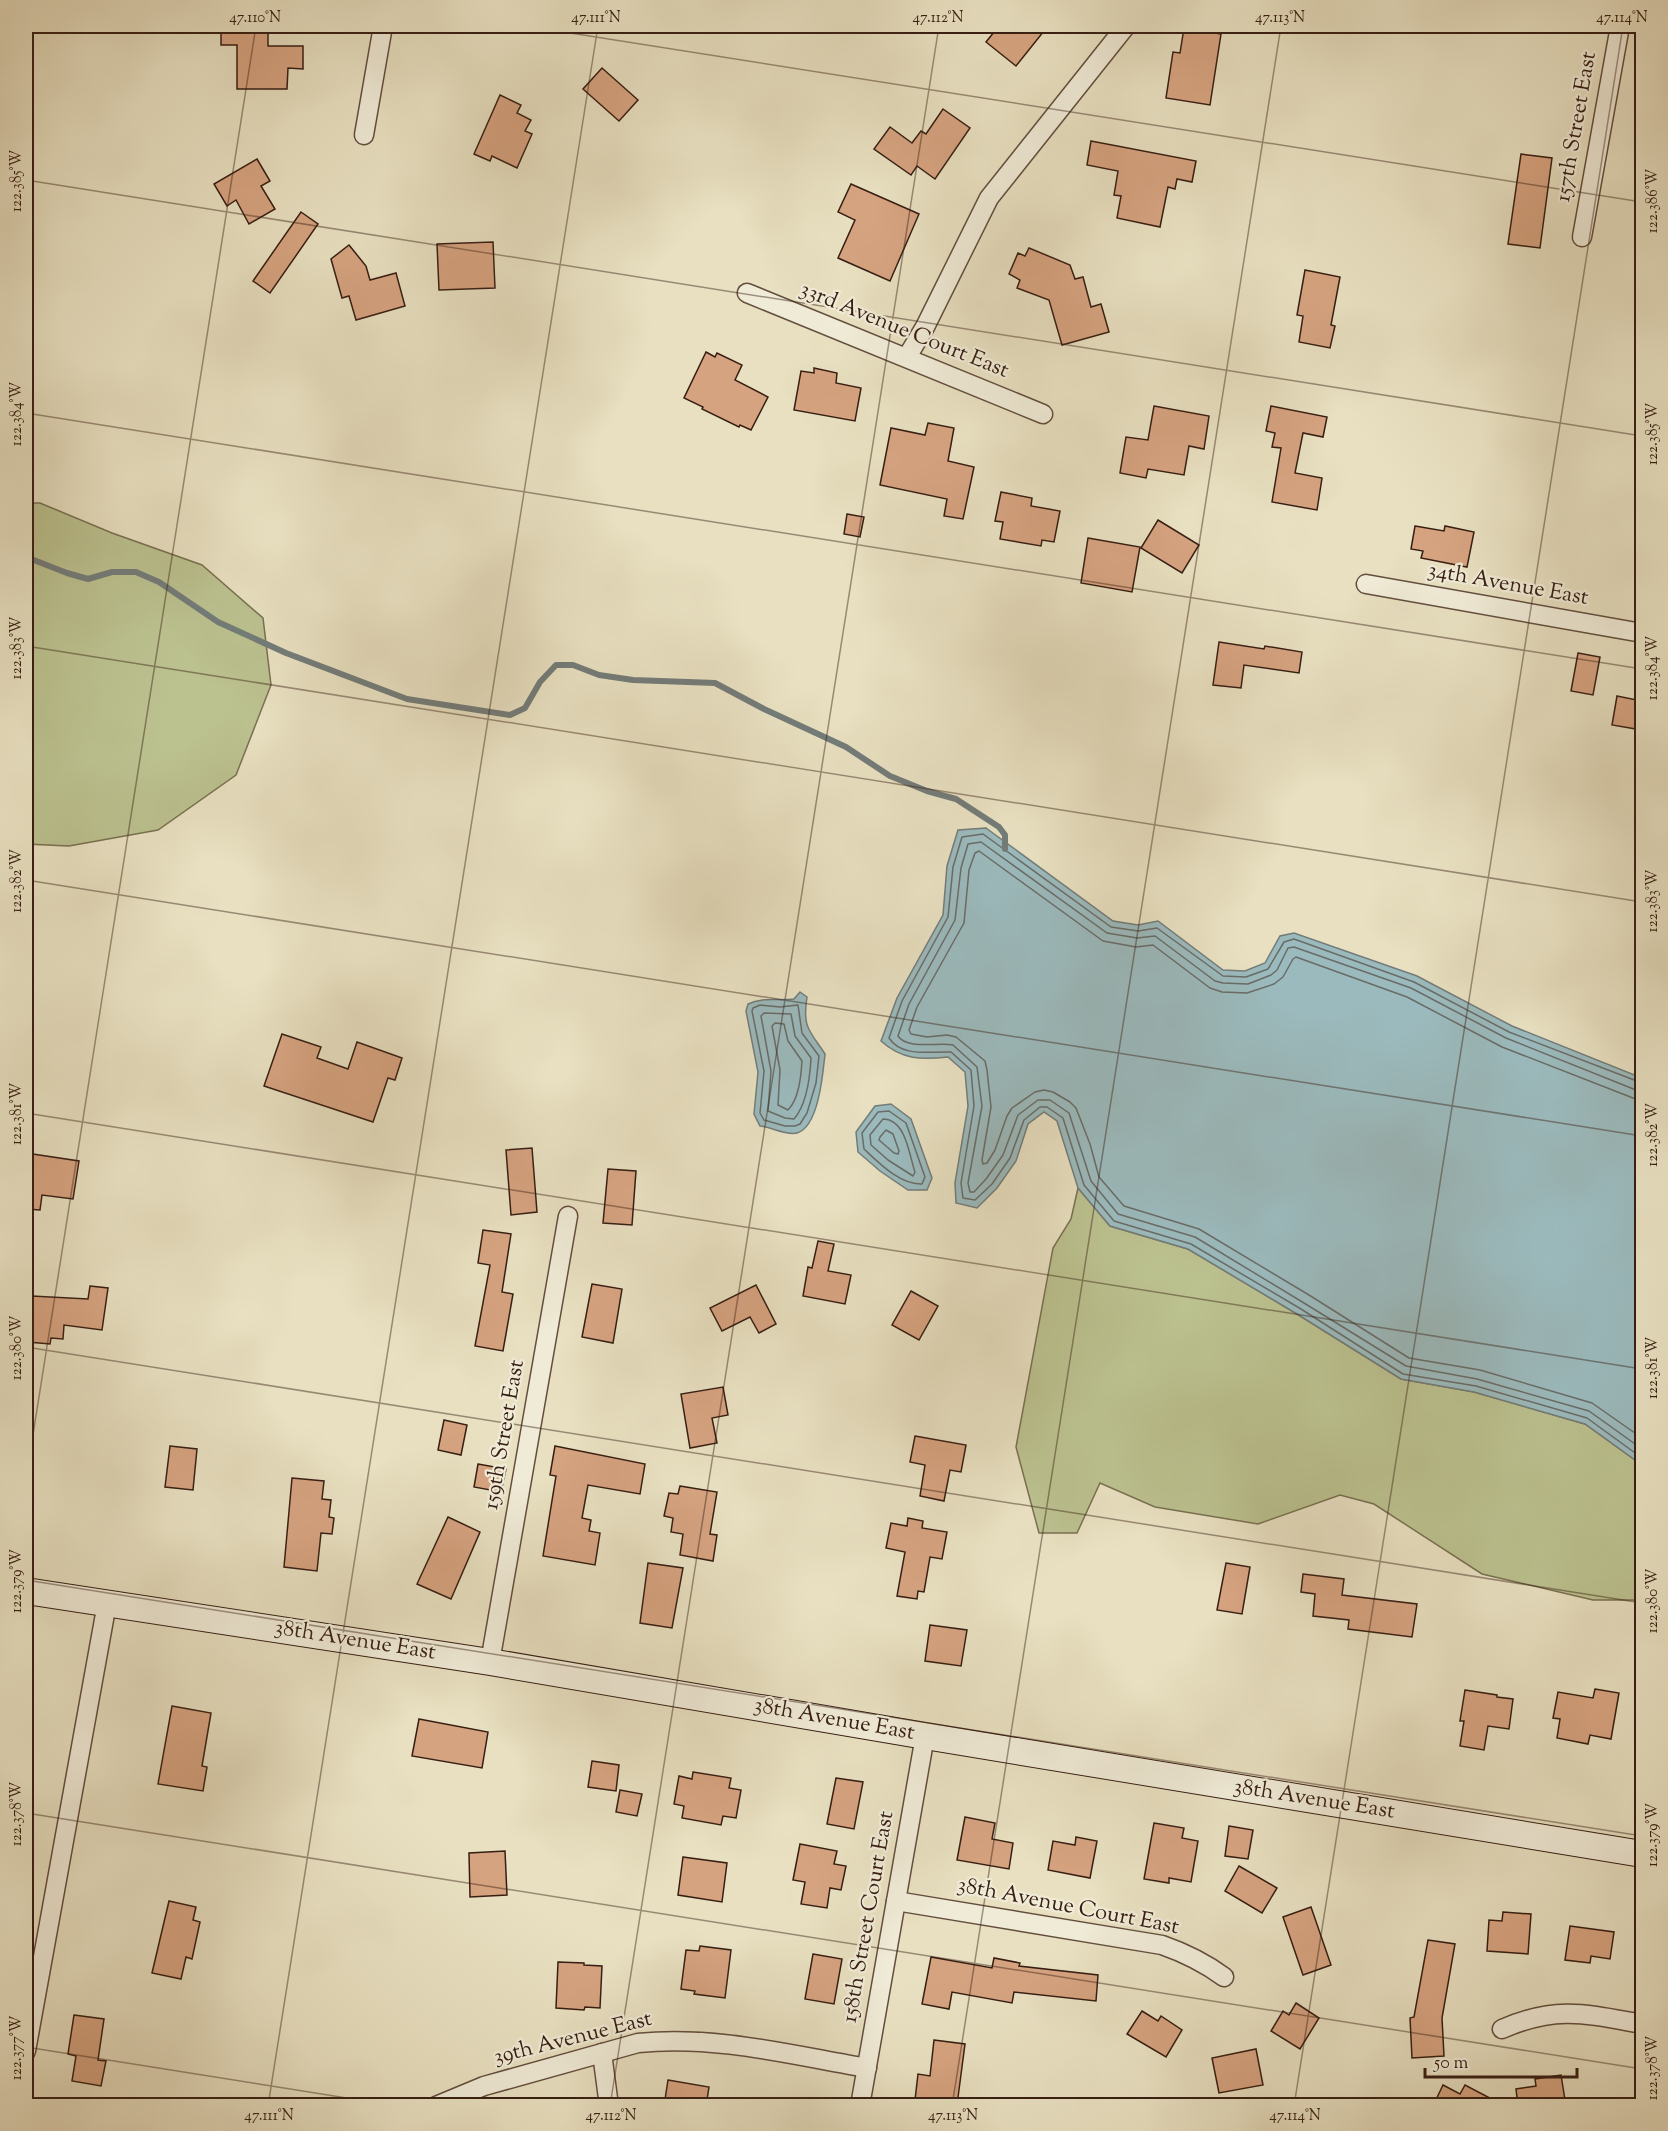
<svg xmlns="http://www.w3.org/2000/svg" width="1668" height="2131" font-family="'Sorts Mill Goudy',serif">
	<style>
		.green { fill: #bbc18f; stroke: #797051; stroke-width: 1.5 }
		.water { fill: #9bbabd; stroke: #737c79; stroke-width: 1.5 }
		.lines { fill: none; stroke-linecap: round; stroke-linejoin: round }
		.shore { stroke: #696c68; stroke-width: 1.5 }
		.stream { stroke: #737c79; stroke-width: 6 }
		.building { fill: #d6a380; stroke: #371e13; stroke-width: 1.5 }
		.street-casing { stroke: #634e3e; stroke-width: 21 }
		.secondary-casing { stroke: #371e13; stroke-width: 28 }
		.street { stroke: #f0ebd7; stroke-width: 18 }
		.secondary { stroke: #f0ebd7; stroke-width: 26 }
		.ticks { fill: none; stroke: #371e13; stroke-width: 1.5; stroke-opacity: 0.45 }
		.labels { text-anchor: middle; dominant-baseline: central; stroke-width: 4.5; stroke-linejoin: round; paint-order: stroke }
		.street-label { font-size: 22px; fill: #371e13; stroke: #f0ebd7 }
		.neatline { fill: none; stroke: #371e13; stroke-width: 2 }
		.ticks-label { font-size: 15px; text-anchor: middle; fill: #371e13 }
	</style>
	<rect width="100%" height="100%" fill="#e8e0c1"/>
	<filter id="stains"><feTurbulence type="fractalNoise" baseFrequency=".00333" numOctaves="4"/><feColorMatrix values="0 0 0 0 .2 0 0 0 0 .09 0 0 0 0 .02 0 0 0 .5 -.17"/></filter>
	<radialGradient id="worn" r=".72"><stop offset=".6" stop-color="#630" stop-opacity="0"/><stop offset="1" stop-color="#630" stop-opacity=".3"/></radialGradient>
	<g class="green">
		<path d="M26,503H40L112,533L202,565L263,618L271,685L236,775L158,830L69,846L26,844Z"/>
		<path d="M1078,1188L1110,1226L1188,1249L1297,1314L1401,1379L1474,1392L1585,1424L1642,1465V1600H1593L1482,1574L1374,1504L1340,1495L1258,1524L1155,1507L1100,1483L1077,1533H1039L1016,1447L1053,1248L1071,1219Z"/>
	</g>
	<g class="water">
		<path d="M986,828L1113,921L1138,925L1158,921L1223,970L1245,971L1265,963L1280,936L1294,933L1417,976L1512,1026L1642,1078V1465L1585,1424L1474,1392L1401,1379L1297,1314L1188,1249L1110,1226L1078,1188L1057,1121L1044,1112L1028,1124L1016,1161L997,1188L977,1208L956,1203L955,1183L968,1106L965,1072L948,1057C922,1060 902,1060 881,1041L897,998L943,915L947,866L958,830Z"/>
		<path d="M800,992L807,997C802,1028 810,1031 825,1054C823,1072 819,1127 797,1133C786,1136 772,1127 760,1126L754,1114L758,1072L746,1011L748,1004C763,997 778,1001 794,999Z"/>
		<path d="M891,1104L911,1119L932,1178L927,1190H908L880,1171L858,1152L856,1132L875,1106Z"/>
	</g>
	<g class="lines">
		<g class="shore">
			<path d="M760,1005L780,1007L798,1005L802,1033L819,1056L816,1083L807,1113L800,1124L795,1126H785L764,1120L760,1113L764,1071L752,1011L753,1008Z"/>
			<path d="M764,1013L791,1014L795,1036L811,1058C810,1078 807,1104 794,1119L785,1118L768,1111L771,1071L761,1016Z"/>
			<path d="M775,1023L784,1024L788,1041L802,1061C801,1076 799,1099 788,1110L778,1105L780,1070L772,1026Z"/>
			<path d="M1642,1083L1509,1032L1414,982L1294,939L1284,942L1268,969L1246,977L1223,976L1157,928L1138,931L1111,927L983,834L962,837L953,867L948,917L902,1001L889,1038C902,1058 931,1051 951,1052L971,1070L974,1106L961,1183L963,1198L975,1200L992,1184L1010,1158L1024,1120L1040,1107H1047L1063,1118L1084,1185L1114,1221L1191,1244L1301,1309L1403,1374L1476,1386L1587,1418L1642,1458"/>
			<path d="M1642,1091L1636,1090L1506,1038L1411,988L1294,947L1288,948L1277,970L1271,975L1248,984L1223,983L1215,981L1155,936L1137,938L1107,933L981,842L968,844L961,868L955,920L909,1004L898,1036C907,1050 939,1042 953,1045L977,1067L982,1106L968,1183L970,1192H974L986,1179L1003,1155L1018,1115L1038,1100H1050L1069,1113L1091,1181L1118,1214L1195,1237L1304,1303L1406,1366L1477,1379L1589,1411L1642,1449"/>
			<path d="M1642,1100L1633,1098L1502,1047L1407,997L1296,957L1293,959L1283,977L1274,984L1247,993L1222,992L1210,988L1153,945L1136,947L1103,941L979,851L975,853L969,870L964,923L917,1007L909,1030L911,1034L927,1037L947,1035L956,1037L985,1061L987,1070L991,1107L982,1160L983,1164L987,1163L995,1150L1007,1116L1012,1108L1035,1092L1044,1090L1053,1092L1070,1102L1076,1108L1090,1144L1099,1177L1124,1206L1199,1229L1309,1295L1409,1358L1480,1370L1592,1403L1642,1438"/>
			<path d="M889,1111L906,1123L925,1177L922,1184C900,1185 879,1163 864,1149L862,1133L878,1112Z"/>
			<path d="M883,1119C906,1119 909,1155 915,1172L913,1176L888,1160L871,1145L870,1135Z"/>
			<path d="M886,1130L893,1134L899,1151L898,1154L894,1153L879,1140L880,1137Z"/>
		</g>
		<path class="stream" d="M26,557L67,573L88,579L112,572H136L159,582L218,622L286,653L407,699L510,715L525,708L540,682L556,665H573L599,675L633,680L715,683L764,709L846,747L890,776L927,791L956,799L999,827L1005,835V849"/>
	</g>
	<g class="building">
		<path d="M221,26H268V46H303V69L288,68L287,89H237V45H221Z"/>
		<path d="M999,26H1048L1016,66L986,42Z"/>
		<path d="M1184,28L1221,34L1210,105L1166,98L1173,52L1180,53Z"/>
		<path d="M602,68L638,100L619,121L583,89Z"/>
		<path d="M500,95L521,105L517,113L531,120L525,131L532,134L517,168L492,156L490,161L474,154Z"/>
		<path d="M943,109L970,128L935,179L917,166L911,175L874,149L890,127L912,143L921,131L926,134Z"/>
		<path d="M1091,141L1196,161L1192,182L1177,179L1175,189L1168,187L1160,227L1117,218L1121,196L1114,195L1118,171L1087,165Z"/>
		<path d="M1521,154L1552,158L1540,248L1508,244Z"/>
		<path d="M257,159L270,181L261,186L275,209L249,224L236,200L227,206L214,184Z"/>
		<path d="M851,184L919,214L890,281L838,258L855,220L838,212Z"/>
		<path d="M301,212L318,224L270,293L253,281Z"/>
		<path d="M493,242L495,288L439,290L437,244Z"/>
		<path d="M349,245L366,266L370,280L396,273L405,306L356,320L349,296L342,298L331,259Z"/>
		<path d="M1029,248L1070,265L1075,279L1083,277L1091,307L1101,304L1109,332L1062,345L1049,300L1017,288L1020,280L1009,274L1018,253L1025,256Z"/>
		<path d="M1305,270L1340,277L1331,325L1335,326L1330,348L1299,342L1303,316L1297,315Z"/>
		<path d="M706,352L715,357L717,353L742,365L735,380L768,397L751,430L740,425L739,427L702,409L703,407L684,398Z"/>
		<path d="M814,368L837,373L836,383L861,388L855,421L794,410L801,371L814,373Z"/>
		<path d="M1154,406L1209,416L1204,449L1189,446L1184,475L1148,469L1146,478L1120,473L1126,437L1148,440Z"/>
		<path d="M1271,406L1327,417L1323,437L1303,433L1295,473L1322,478L1317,510L1272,502L1281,448L1272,447L1275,433L1266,431Z"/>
		<path d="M928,423L954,428L948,461L974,467L963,519L944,516L947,499L880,485L891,428L925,435Z"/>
		<path d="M1001,492L1032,498L1031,506L1060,511L1054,542L1042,540L1041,546L1000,539L1003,522L995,521Z"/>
		<path d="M847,514L864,517L860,537L844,534Z"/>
		<path d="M1158,520L1199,545L1182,573L1141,548Z"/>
		<path d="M1415,526L1444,531L1445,526L1474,532L1467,567L1421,558L1423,551L1411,549Z"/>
		<path d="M1088,538L1140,547L1132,592L1081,583Z"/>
		<path d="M1219,642L1264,649L1265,646L1302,652L1299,673L1244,665L1241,688L1213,685Z"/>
		<path d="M1578,653L1600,657L1593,695L1571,691Z"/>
		<path d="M1617,696L1642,701V730L1612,725Z"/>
		<path d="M282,1034L321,1047L317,1058L348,1069L357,1042L402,1058L395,1080L388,1078L373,1122L264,1086Z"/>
		<path d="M532,1148L537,1212L511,1215L506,1150Z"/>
		<path d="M26,1153L79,1161L73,1199L42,1195L40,1210L26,1209Z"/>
		<path d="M608,1169L636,1171L632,1225L603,1223Z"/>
		<path d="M483,1230L511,1234L502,1292L513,1294L503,1351L475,1346L490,1265L478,1263Z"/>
		<path d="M818,1241L834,1244L828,1271L851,1275L845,1304L803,1296L808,1267L812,1268Z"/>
		<path d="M592,1284L622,1289L613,1343L582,1337Z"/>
		<path d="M756,1285L776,1324L759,1333L750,1317L722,1331L710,1308Z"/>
		<path d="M90,1286L108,1288L102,1330L64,1325L63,1339L51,1338L50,1344L28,1342L32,1296L88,1299Z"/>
		<path d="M911,1291L938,1306L919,1340L892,1325Z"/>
		<path d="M723,1387L728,1415L712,1418L717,1443L690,1448L681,1394Z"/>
		<path d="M444,1420L467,1425L461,1455L438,1450Z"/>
		<path d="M915,1436L966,1445L961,1472L950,1470L944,1501L920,1496L925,1465L910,1462Z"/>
		<path d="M170,1446L197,1449L193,1490L165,1487Z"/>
		<path d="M555,1446L645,1464L640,1494L588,1485L582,1518L591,1520L589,1531L600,1533L595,1565L543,1556L556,1476L550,1475Z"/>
		<path d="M478,1464L506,1469L501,1492L474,1487Z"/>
		<path d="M292,1478L324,1481L322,1499L331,1500L329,1517L334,1518L332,1534L321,1533L317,1571L284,1567Z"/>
		<path d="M680,1486L717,1492L710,1534L717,1535L713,1561L680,1555L683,1534L671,1532L673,1518L664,1516L669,1493L678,1494Z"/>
		<path d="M448,1517L480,1532L451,1599L417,1584Z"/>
		<path d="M908,1518L923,1521L922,1528L947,1532L942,1559L930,1557L924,1592L918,1591L917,1599L897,1596L905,1552L886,1548L891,1523L907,1526Z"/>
		<path d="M648,1563L683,1568L672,1628L640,1623Z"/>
		<path d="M1226,1563L1250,1567L1242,1614L1217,1610Z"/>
		<path d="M1303,1574L1344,1579L1342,1595L1417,1604L1412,1637L1348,1629L1349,1620L1313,1616L1315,1594L1301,1592Z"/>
		<path d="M930,1625L967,1630L961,1666L925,1661Z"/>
		<path d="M1595,1689L1619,1693L1611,1739L1590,1735L1588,1744L1557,1738L1560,1719L1553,1718L1558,1692L1593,1698Z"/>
		<path d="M1465,1690L1497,1695V1697L1513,1699L1509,1729L1488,1726L1484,1750L1460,1746L1464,1721H1460Z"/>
		<path d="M172,1706L211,1713L202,1766L207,1767L203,1791L158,1784Z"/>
		<path d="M419,1719L488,1732L482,1768L412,1756Z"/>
		<path d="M592,1761L619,1765L616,1791L588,1787Z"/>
		<path d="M693,1772L731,1778L729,1788L741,1790L736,1818L723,1816L721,1825L682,1818L684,1806L674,1804L679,1776L692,1779Z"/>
		<path d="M836,1778L863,1782L854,1829L827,1824Z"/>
		<path d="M620,1790L642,1794L637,1816L616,1812Z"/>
		<path d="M965,1817L995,1823L992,1839L1013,1843L1009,1869L957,1860Z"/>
		<path d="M1154,1823L1184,1828L1182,1838L1198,1841L1191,1882L1169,1878V1883L1144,1879Z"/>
		<path d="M1229,1826L1253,1830L1248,1859L1225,1856Z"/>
		<path d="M1076,1837L1097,1841L1090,1878L1048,1870L1053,1841L1075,1845Z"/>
		<path d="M800,1844L837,1851L834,1864L846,1866L841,1890L830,1888L827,1908L801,1904L805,1882L793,1880Z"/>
		<path d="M505,1851L507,1895L470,1897L469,1853Z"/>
		<path d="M683,1857L727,1863L722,1902L678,1895Z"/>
		<path d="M1239,1866L1277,1888L1262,1913L1225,1891Z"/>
		<path d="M169,1901L196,1907L193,1920L200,1922L192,1959L186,1957L181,1979L152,1973Z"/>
		<path d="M1311,1907L1331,1965L1303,1975L1283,1917Z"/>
		<path d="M1503,1912L1531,1914L1528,1954L1487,1951L1489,1920L1502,1921Z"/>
		<path d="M1570,1926L1614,1932L1610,1959L1591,1956L1590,1963L1565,1960Z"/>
		<path d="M1428,1940L1455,1944L1442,2018L1444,2056L1412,2058L1410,2018L1414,2017Z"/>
		<path d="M700,1946L731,1950L725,1998L694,1994L695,1991L681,1989L686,1950L699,1951Z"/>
		<path d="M813,1954L842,1959L834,2004L805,1999Z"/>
		<path d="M931,1957L992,1968L994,1958L1020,1963L1019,1966L1098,1975L1096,2001L1014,1992L1012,2003L952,1992L949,2009L922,2004Z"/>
		<path d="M558,1962L584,1963V1965L602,1966L600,2008L585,2007L584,2010L556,2008Z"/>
		<path d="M1296,2003L1319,2018L1300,2049L1271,2031L1283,2011L1289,2015Z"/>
		<path d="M1142,2011L1158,2021L1161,2016L1182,2030L1166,2057L1127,2034Z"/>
		<path d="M74,2015L104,2019L98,2060L106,2061L101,2086L72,2081L76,2056L68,2054Z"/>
		<path d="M934,2040L965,2044L957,2105L915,2100L918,2074L930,2076Z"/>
		<path d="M1256,2049L1263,2085L1219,2093L1212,2058Z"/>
		<path d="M1561,2075L1566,2106H1518L1516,2089L1536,2086L1535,2079Z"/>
		<path d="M668,2080L709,2087L706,2106H664Z"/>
		<path d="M1443,2085L1460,2094L1465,2085L1505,2106H1433Z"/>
	</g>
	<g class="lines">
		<defs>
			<g id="street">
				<path d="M364,135L383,26"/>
				<path d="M1582,237L1620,26"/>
				<path d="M747,293L1043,414"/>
				<path d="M907,357L925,327L989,198L1126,26"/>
				<path d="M1366,584L1642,633"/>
				<path d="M490,1662L568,1216"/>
				<path d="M896,1901L1162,1945C1185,1953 1205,1963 1224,1977"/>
				<path d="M1502,2029C1557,2005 1587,2014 1642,2024"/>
				<path d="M26,2051L107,1603"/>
				<path d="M602,2053L609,2106"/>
				<path d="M436,2106L484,2086L638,2043C715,2035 791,2055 867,2068"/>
				<path d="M860,2106L925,1736"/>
			</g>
			<path id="secondary" d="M26,1591L490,1662L925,1736L1642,1854"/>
		</defs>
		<use href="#street" class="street-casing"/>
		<use href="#secondary" class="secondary-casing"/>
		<use href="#street" class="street"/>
		<use href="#secondary" class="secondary"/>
	</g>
	<path class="ticks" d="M526,26L1642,202M26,180L1642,436M26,413L1642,669M26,646L1642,902M26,880L1642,1136M26,1113L1642,1369M26,1347L1642,1603M26,1479L256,26M26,1580L1642,1836M26,1813L1642,2069M26,2047L397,2106M268,2106L598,26M610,2106L939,26M952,2106L1281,26M1294,2106L1623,26M1636,2106L1642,2062"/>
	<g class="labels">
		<g class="street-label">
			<text transform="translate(1577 127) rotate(-80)">157th Street East</text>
			<text transform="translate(904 331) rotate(22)">33rd Avenue Court East</text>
			<text transform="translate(1508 585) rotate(10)">34th Avenue East</text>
			<text transform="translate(505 1435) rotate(-80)">159th Street East</text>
			<text transform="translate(355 1641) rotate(9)">38th Avenue East</text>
			<text transform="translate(834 1720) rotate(10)">38th Avenue East</text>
			<text transform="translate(1314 1800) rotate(9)">38th Avenue East</text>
			<text transform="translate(1068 1907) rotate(11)">38th Avenue Court East</text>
			<text transform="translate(869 1917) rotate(-80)">158th Street Court East</text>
			<text transform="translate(573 2039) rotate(-14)">39th Avenue East</text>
		</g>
	</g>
	<rect width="1668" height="2131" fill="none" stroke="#e8e0c1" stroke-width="66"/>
	<path d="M1425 2068v9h152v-9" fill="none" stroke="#371e13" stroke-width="3"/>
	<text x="1434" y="2068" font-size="18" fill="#371e13" stroke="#f0ebd7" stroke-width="4.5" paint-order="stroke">50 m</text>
	<rect x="33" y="33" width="1602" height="2065" class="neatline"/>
	<g class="ticks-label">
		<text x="255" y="22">47.110°N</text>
		<text x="596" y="22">47.111°N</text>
		<text x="938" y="22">47.112°N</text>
		<text x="1280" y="22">47.113°N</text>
		<text x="1622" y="22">47.114°N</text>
		<text transform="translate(16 181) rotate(-90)" y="5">122.385°W</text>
		<text transform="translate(1652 201) rotate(-90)" y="5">122.386°W</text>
		<text transform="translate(16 414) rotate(-90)" y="5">122.384°W</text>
		<text transform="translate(1652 434) rotate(-90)" y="5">122.385°W</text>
		<text transform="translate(16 648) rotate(-90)" y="5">122.383°W</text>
		<text transform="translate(1652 668) rotate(-90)" y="5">122.384°W</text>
		<text transform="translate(16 881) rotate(-90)" y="5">122.382°W</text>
		<text transform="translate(1652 901) rotate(-90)" y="5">122.383°W</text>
		<text transform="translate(16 1114) rotate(-90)" y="5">122.381°W</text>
		<text transform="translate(1652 1135) rotate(-90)" y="5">122.382°W</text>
		<text transform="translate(16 1348) rotate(-90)" y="5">122.380°W</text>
		<text transform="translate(1652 1368) rotate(-90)" y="5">122.381°W</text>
		<text transform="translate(16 1581) rotate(-90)" y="5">122.379°W</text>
		<text transform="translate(1652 1601) rotate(-90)" y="5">122.380°W</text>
		<text transform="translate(16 1814) rotate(-90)" y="5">122.378°W</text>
		<text transform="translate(1652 1835) rotate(-90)" y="5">122.379°W</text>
		<text transform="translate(16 2048) rotate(-90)" y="5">122.377°W</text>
		<text transform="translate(1652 2068) rotate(-90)" y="5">122.378°W</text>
		<text x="269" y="2120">47.111°N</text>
		<text x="611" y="2120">47.112°N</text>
		<text x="953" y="2120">47.113°N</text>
		<text x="1295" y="2120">47.114°N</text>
	</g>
	<rect width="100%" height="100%" filter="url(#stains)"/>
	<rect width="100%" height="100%" fill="url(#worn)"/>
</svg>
